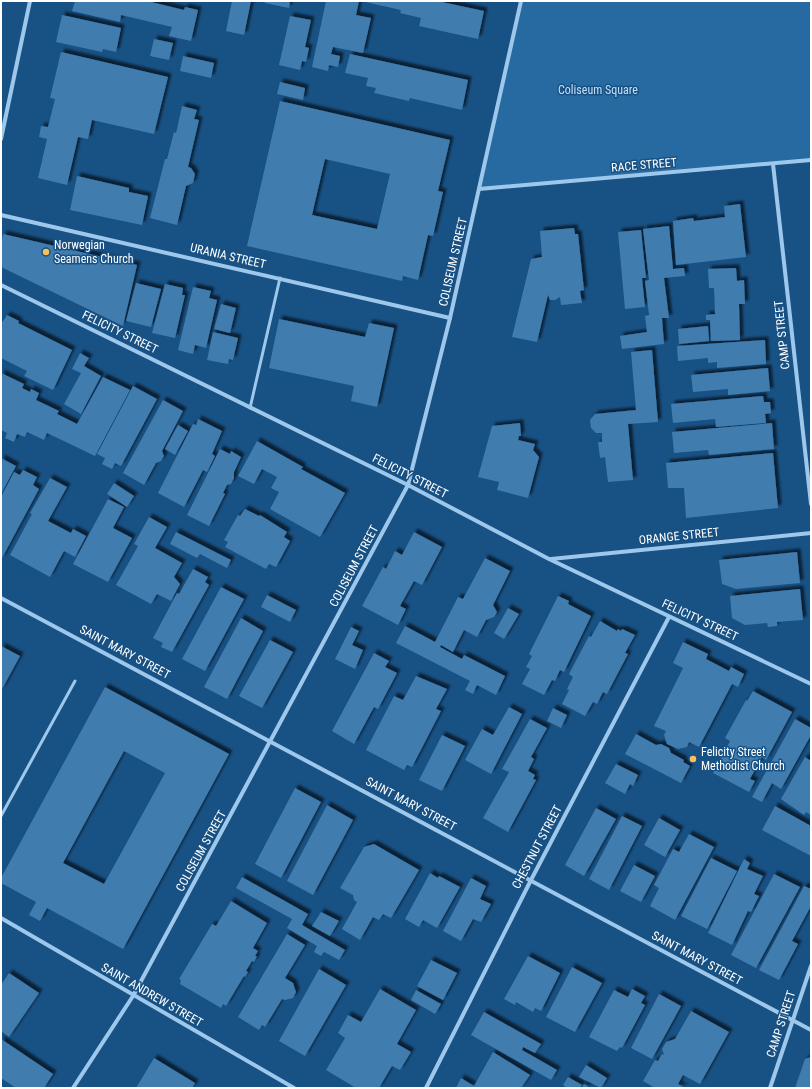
<svg xmlns="http://www.w3.org/2000/svg" width="812" height="1089" font-family="'Roboto Condensed',sans-serif">
	<style>
		.green { fill: #276aa1 }
		.building { fill: #407cae; fill-rule: evenodd; filter: url(#shadow) }
		.lines { fill: none; stroke-linecap: round; stroke-linejoin: round }
		.lane { stroke: #9dc8ec; stroke-width: 3 }
		.street { stroke: #9dc8ec; stroke-width: 4 }
		.poi-dot { fill: #ffbf58; stroke: #185184; stroke-width: 1.5 }
		.labels { text-anchor: middle; dominant-baseline: central; stroke-width: 3; stroke-linejoin: round; paint-order: stroke }
		.park-label { font-size: 12px; fill: #c2e0f9; stroke: #185184 }
		.street-label { font-size: 12px; fill: #fff; stroke: #185184 }
		.poi-label { font-size: 12px; fill: #fff; stroke: #185184; text-anchor: start }
	</style>
	<defs>
		<filter id="shadow"><feDropShadow dx="3.5" dy="-3.5" stdDeviation="1" flood-color="#0009"/></filter>
	</defs>
	<rect width="100%" height="100%" fill="#185184"/>
	<path class="green" d="M521,1H811V160L479,189Z"/>
	<g class="building">
		<path d="M75,1H147L184,10L185,7L198,10L191,41L169,36L172,27L121,15L120,22L72,11Z"/>
		<path d="M232,1H251L244,35L226,31Z"/>
		<path d="M265,1H290L289,8L265,3Z"/>
		<path d="M326,1H359L356,15L371,18L363,53L333,47L331,54L340,56L338,67L329,65L328,71L312,67Z"/>
		<path d="M437,1L484,11L478,39L419,26L421,18L400,13L401,10L365,2Z"/>
		<path d="M62,15L121,28L116,52L103,49L102,52L56,42Z"/>
		<path d="M290,16L311,20L305,47L309,48L306,62L302,61L300,70L279,65Z"/>
		<path d="M154,39L173,43L169,60L150,56Z"/>
		<path d="M61,52L168,77L154,134L92,120L88,139L78,137L67,185L38,178L47,139L39,137L41,126L48,127L55,99L50,98Z"/>
		<path d="M350,54L468,80L462,110L410,98L409,101L374,93L376,88L366,86L368,78L345,73Z"/>
		<path d="M183,56L214,63L211,78L180,71Z"/>
		<path d="M280,82L305,88L303,100L277,94Z"/>
		<path d="M280,101L450,140L438,191L443,192L433,236L428,235L418,280L403,276L402,281L247,246ZM325,159L390,174L377,229L312,215Z"/>
		<path d="M182,106L197,110L194,119L199,120L188,167L191,168L195,174L193,183L186,186L177,225L150,218L165,159H167L174,132L176,133Z"/>
		<path d="M77,176L129,188V192L148,196L142,225L70,210Z"/>
		<path d="M740,204L746,257L676,265L673,221L693,218L694,221L725,217L724,206Z"/>
		<path d="M669,226L673,269L684,268L685,276L664,278L669,318H662L664,344L622,349L620,336L647,332L645,316L649,315L645,281L649,280L643,229Z"/>
		<path d="M574,228L575,234H578L584,290L580,291L582,303L561,305L560,297L555,300H550L548,295L537,342L512,337L531,259L542,257L540,231Z"/>
		<path d="M641,230L646,278H642L645,307L625,309L618,232Z"/>
		<path d="M3,234L137,265L123,326L1,267V244Z"/>
		<path d="M736,268L737,281L744,280L745,304H739L740,340L711,341L710,320H706V315L715,314L714,288H709L708,269Z"/>
		<path d="M136,283L161,289L151,327L126,321Z"/>
		<path d="M165,284L183,288L182,295H185L175,338L152,333Z"/>
		<path d="M193,287L211,291L209,298L217,300L206,348L195,345L193,354L178,350Z"/>
		<path d="M221,304L236,308L230,333L214,329Z"/>
		<path d="M7,315L19,321L18,323L72,350L53,390L24,376L27,371L1,358V324Z"/>
		<path d="M279,319L365,337L369,323L394,328L377,407L351,401L354,386L269,368Z"/>
		<path d="M708,326L709,341L679,344L678,329Z"/>
		<path d="M213,332L238,338L233,360L229,359L228,364L207,360Z"/>
		<path d="M765,340L766,364L717,368V362L708,363V358L678,361L677,346Z"/>
		<path d="M652,350L658,422L628,424L633,480L608,482L605,457L600,458L598,442H602V433H596L591,428L590,420L595,414L636,410L631,352Z"/>
		<path d="M80,353L89,358L84,366L101,376L81,414L64,404L81,373L72,369Z"/>
		<path d="M768,368L770,391L728,395V389L693,392L691,375Z"/>
		<path d="M1,373L24,384L22,388L30,392L31,389L39,393L36,400L59,411L57,414L77,424L103,377L130,390L95,456L47,433L44,440L27,432L25,437L17,434L14,442L5,438L7,433L1,430Z"/>
		<path d="M133,386L157,399L121,466L115,463L112,469L102,464L105,458L97,454Z"/>
		<path d="M763,396L764,402H770L771,413L765,414L766,423L716,427L715,419L673,423L671,404Z"/>
		<path d="M163,400L183,411L162,451L164,456L161,461L156,463L144,485L123,473Z"/>
		<path d="M198,419L222,431L212,454L215,456L207,472L203,470L184,507L158,493L193,424L196,425Z"/>
		<path d="M520,423L521,436H519L518,440L535,444L533,450L539,457L528,498L497,490L499,482L478,477L492,426Z"/>
		<path d="M772,423L774,449L709,455L708,450L674,453L672,432Z"/>
		<path d="M178,425L188,431L175,455L165,449Z"/>
		<path d="M257,441L303,467L301,469L345,493L320,537L270,509L279,492L271,488L277,477L262,469L254,484L238,476Z"/>
		<path d="M220,449L230,454L231,451L241,457L234,472V478L231,484L227,485L223,493L225,494L209,526L187,515Z"/>
		<path d="M773,453L778,508L686,518L684,488H668L666,463Z"/>
		<path d="M1,458L16,466L1,494Z"/>
		<path d="M23,470L37,477L33,485L39,489L1,560V497L14,472L20,475Z"/>
		<path d="M50,478L67,487L48,521L71,533L73,529L86,536L75,557L64,551L50,577L10,555L32,514L30,513Z"/>
		<path d="M114,483L134,496L127,507L107,494Z"/>
		<path d="M108,499L124,507L113,528L132,538L108,582L73,564Z"/>
		<path d="M245,509L259,516L260,515L287,532L284,537L290,541L276,567L269,564L266,569L225,547L228,542L224,540L238,515L240,516Z"/>
		<path d="M149,517L167,527L155,548L182,563L174,577L180,584L171,601L157,594L151,604L116,585L138,546L134,544Z"/>
		<path d="M176,532L231,560L227,568L200,554L197,558L170,544Z"/>
		<path d="M414,532L442,547L422,585L414,581L400,606L406,609L398,625L362,606L383,567L386,569L395,551L402,555Z"/>
		<path d="M797,552L800,583L736,589L722,584L719,560Z"/>
		<path d="M485,558L510,571L493,605L497,612L494,617L486,620L477,637L464,630L453,652L441,645L440,647L462,659L464,655L505,676L496,695L477,685L473,694L465,690L470,681L396,643L405,626L435,642L458,597L463,599Z"/>
		<path d="M193,569L208,577L205,582L209,585L172,652L161,647L163,643L153,638L177,593L179,594Z"/>
		<path d="M221,587L244,599L205,671L182,659Z"/>
		<path d="M800,589L803,620L777,622V626L768,627L767,623L745,625L732,618L730,596Z"/>
		<path d="M267,595L296,610L290,622L261,607Z"/>
		<path d="M558,596L569,601L568,604L591,616L564,672L560,670L555,681L552,680L544,695L522,684L530,669L526,667L532,656L529,654Z"/>
		<path d="M508,608L519,614L504,639L494,633Z"/>
		<path d="M241,618L263,631L227,699L204,687Z"/>
		<path d="M600,621L617,631L618,629L621,631L622,629L635,635L625,653L628,654L607,694L603,692L597,704L593,702L585,716L562,704L569,690L567,689L573,677L569,674L589,636L591,637Z"/>
		<path d="M351,627L359,631L352,645L363,650L355,669L335,659Z"/>
		<path d="M270,640L293,652L262,708L239,696Z"/>
		<path d="M683,642L708,654L706,659L729,671L731,667L744,674L738,687L732,684L699,747L689,742L687,747L678,749L667,744L664,735L666,731L654,726L683,668L673,663Z"/>
		<path d="M1,646L20,656L1,691Z"/>
		<path d="M374,653L389,661L385,667L397,673L378,709L374,707L354,744L332,731Z"/>
		<path d="M416,676L447,689L436,709L441,711L412,767L407,765L404,770L366,750L394,696L403,700Z"/>
		<path d="M105,687L229,754L123,949L47,908L40,921L29,915L36,902L1,883V878ZM124,751L165,773L104,884L63,863Z"/>
		<path d="M753,691L792,712L766,760L762,757L750,779L755,781L749,792L713,773L730,741L725,738L746,700L747,701Z"/>
		<path d="M509,707L522,714L491,774L465,760L482,729L493,735Z"/>
		<path d="M553,708L567,715L561,728L547,721Z"/>
		<path d="M530,719L547,728L531,757L534,759L528,771L535,775L533,779L536,780L508,832L483,818L509,772L502,769Z"/>
		<path d="M795,719L811,728V735L781,789L772,783L762,802L752,797Z"/>
		<path d="M636,734L656,745L661,744L669,748L671,753L684,760L683,762L690,766L681,783L625,754Z"/>
		<path d="M442,735L465,746L442,791L419,780Z"/>
		<path d="M805,757L811,761V815L806,812L804,815L781,799Z"/>
		<path d="M616,764L638,775L633,786L630,784L625,794L605,783Z"/>
		<path d="M295,788L321,802L281,878L255,864Z"/>
		<path d="M327,805L353,820L313,895L287,881Z"/>
		<path d="M775,806L811,826V856L762,830Z"/>
		<path d="M596,808L616,819L584,876L565,865Z"/>
		<path d="M622,816L642,826L609,890L589,879Z"/>
		<path d="M659,818L680,830L665,857L644,845Z"/>
		<path d="M689,834L714,847L675,920L650,906L659,888L654,885L673,849L679,852Z"/>
		<path d="M374,844L419,870L391,918L383,914L379,920L373,917L360,940L342,929L357,902L354,900L353,895L340,888L364,847Z"/>
		<path d="M711,858L737,871L707,929L681,916Z"/>
		<path d="M744,859L750,863L747,869L763,876L754,894L759,896L751,912L748,911L732,945L708,933Z"/>
		<path d="M634,865L655,876L641,902L620,891Z"/>
		<path d="M430,873L438,878L439,876L460,887L437,928L423,920L419,927L405,919Z"/>
		<path d="M774,874L800,887L756,968L731,955Z"/>
		<path d="M242,877L308,914L302,925L345,950L339,960L324,952L321,956L314,952L317,946L287,928L292,919L236,888Z"/>
		<path d="M471,878L486,886L480,899L491,904L481,922L473,919L461,941L443,931Z"/>
		<path d="M804,886L811,889V906L792,941L798,944L779,980L759,970Z"/>
		<path d="M231,901L267,923L253,948L258,951L255,956H257L254,962L252,961L246,971L248,972L245,977L244,976L226,1006L223,1004L221,1008L180,984L181,980L179,979L212,924L216,926Z"/>
		<path d="M321,912L339,921L330,936L312,926Z"/>
		<path d="M287,934L305,945L285,978L293,983L296,992L293,998L285,1000L282,999L265,1027L262,1025L259,1030L238,1017Z"/>
		<path d="M528,956L560,973L541,1011L535,1008L533,1012L516,1002L515,1005L504,999Z"/>
		<path d="M431,960L457,973L443,1000L417,986Z"/>
		<path d="M572,967L602,983L575,1032L546,1017Z"/>
		<path d="M319,969L346,985L305,1056L279,1041Z"/>
		<path d="M9,973L39,993L9,1037L1,1031V985Z"/>
		<path d="M380,989L416,1010L397,1044L411,1052L400,1070L392,1066L379,1088H356L326,1070L345,1038L338,1033L348,1015L361,1022Z"/>
		<path d="M632,989L645,996L641,1003L645,1005L622,1048L620,1047L617,1051L589,1037L614,990L628,997Z"/>
		<path d="M416,990L441,1004L435,1014L411,1000Z"/>
		<path d="M659,994L681,1006L652,1059L631,1048Z"/>
		<path d="M691,1011L729,1032L700,1084L683,1075L678,1084L685,1088H655L643,1081L655,1060L658,1061L662,1054L664,1055L662,1049L666,1042L675,1039Z"/>
		<path d="M484,1012L541,1044L535,1053L523,1047L522,1050L557,1070L551,1080L471,1035Z"/>
		<path d="M1,1039L53,1074L44,1088H16L1,1078Z"/>
		<path d="M493,1052L530,1075L521,1088H456L461,1078L474,1086Z"/>
		<path d="M811,1057V1085L809,1088H795L805,1059Z"/>
		<path d="M154,1058L195,1083L192,1088H136Z"/>
		<path d="M586,1065L607,1078L601,1088L579,1077Z"/>
		<path d="M568,1077L582,1085L580,1088H567L563,1085Z"/>
		<path d="M584,1084L590,1088H582Z"/>
	</g>
	<g class="lines">
		<g class="lane">
			<path d="M250,408L280,278"/>
			<path d="M1,816L75,681"/>
		</g>
		<g class="street">
			<path d="M1,139L30,1"/>
			<path d="M773,164L811,504"/>
			<path d="M479,189L811,160"/>
			<path d="M1,215L450,318"/>
			<path d="M1,285L408,485L549,559L811,684"/>
			<path d="M551,559L811,533"/>
			<path d="M1,598L811,1030"/>
			<path d="M1,918L294,1088"/>
			<path d="M73,1088L133,996L408,485L450,318L521,1"/>
			<path d="M426,1088L531,880L669,617"/>
			<path d="M770,1088L811,966"/>
		</g>
	</g>
	<g class="poi-dot">
		<circle cx="46" cy="252" r="4"/>
		<circle cx="693" cy="759" r="4"/>
	</g>
	<g class="labels">
		<g class="park-label">
			<text x="598" y="90">Coliseum Square</text>
		</g>
		<g class="street-label">
			<text transform="translate(644 165) rotate(-5)">RACE STREET</text>
			<text transform="translate(228 256) rotate(13)">URANIA STREET</text>
			<text transform="translate(453 262) rotate(-77)">COLISEUM STREET</text>
			<text transform="translate(120 332) rotate(26)">FELICITY STREET</text>
			<text transform="translate(782 335) rotate(-96)">CAMP STREET</text>
			<text transform="translate(410 476) rotate(27)">FELICITY STREET</text>
			<text transform="translate(679 536) rotate(-6)">ORANGE STREET</text>
			<text transform="translate(354 566) rotate(-62)">COLISEUM STREET</text>
			<text transform="translate(700 620) rotate(25)">FELICITY STREET</text>
			<text transform="translate(125 652) rotate(28)">SAINT MARY STREET</text>
			<text transform="translate(411 804) rotate(28)">SAINT MARY STREET</text>
			<text transform="translate(537 847) rotate(-62)">CHESTNUT STREET</text>
			<text transform="translate(201 851) rotate(-61)">COLISEUM STREET</text>
			<text transform="translate(697 958) rotate(28)">SAINT MARY STREET</text>
			<text transform="translate(152 995) rotate(30)">SAINT ANDREW STREET</text>
			<text transform="translate(781 1024) rotate(-72)">CAMP STREET</text>
		</g>
		<g class="poi-label">
			<text x="54" y="245">Norwegian<tspan x="54" dy="14">Seamens Church</tspan></text>
			<text x="701" y="752">Felicity Street<tspan x="701" dy="14">Methodist Church</tspan></text>
		</g>
	</g>
	<rect width="812" height="1089" fill="none" stroke="#ffffff" stroke-width="4"/>
</svg>
